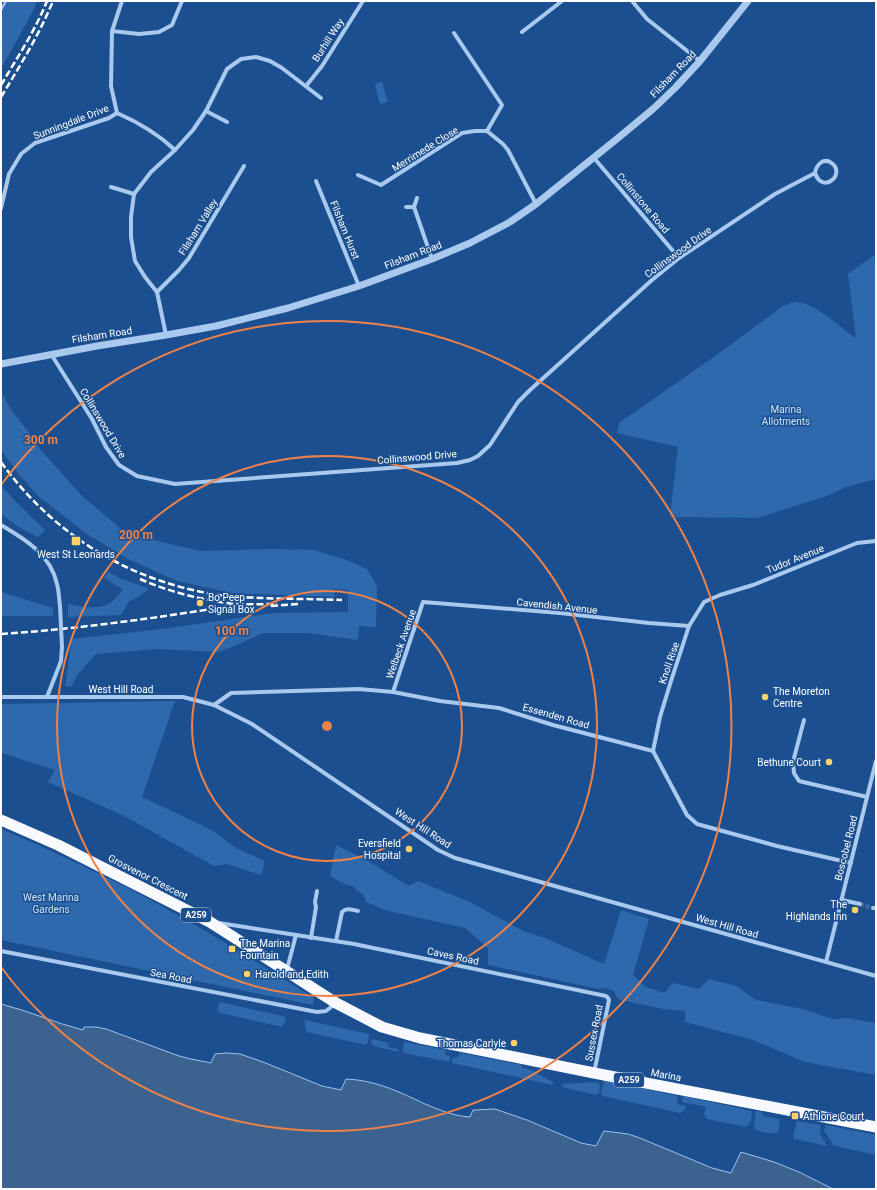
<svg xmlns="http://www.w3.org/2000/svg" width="877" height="1190" font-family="Roboto,sans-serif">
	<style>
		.green { fill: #2e69ad }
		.water { fill: #3c6290; stroke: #9cc4f0 }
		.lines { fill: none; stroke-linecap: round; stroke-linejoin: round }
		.stream { stroke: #9cc4f0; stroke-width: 2.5 }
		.minor-tunnel { stroke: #3d69a0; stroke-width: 4; stroke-dasharray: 4 2; stroke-linecap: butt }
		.minor { stroke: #a9c9ee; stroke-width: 4 }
		.tertiary { stroke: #a9c9ee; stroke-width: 7 }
		.trunk { stroke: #f8faff; stroke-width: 11 }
		.rail { stroke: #fff; stroke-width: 2.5; stroke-dasharray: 7 3; stroke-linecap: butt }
		.minor-bridge { stroke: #a9c9ee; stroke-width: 4 }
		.ring { fill: none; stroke: #ee8249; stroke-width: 2 }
		.poi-dot { fill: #ffd166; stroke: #1b4f8f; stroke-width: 1.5 }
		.labels { text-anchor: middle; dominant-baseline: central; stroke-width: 3; stroke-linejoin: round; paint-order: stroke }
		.shield { fill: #1b4f8f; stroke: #bbcadd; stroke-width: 1 }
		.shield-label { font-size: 9px; font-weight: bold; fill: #fff }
		.street-label { font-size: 10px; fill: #fff; stroke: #1b4f8f }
		.park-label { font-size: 10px; fill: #cfe3fa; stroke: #1b4f8f }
		.poi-label { font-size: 10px; fill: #fff; stroke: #1b4f8f; text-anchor: start }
		.centre { fill: #ee8249; stroke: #1b4f8f; stroke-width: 2 }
		.ring-label { font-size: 12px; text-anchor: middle; font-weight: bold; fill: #ee8249; stroke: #1b4f8f; stroke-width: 3; stroke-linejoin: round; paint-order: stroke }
	</style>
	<rect width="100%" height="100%" fill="#1b4f8f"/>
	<g class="green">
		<path d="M7,1H37L33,11L1,69V13Z"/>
		<path d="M382,82L388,102L380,104L375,84Z"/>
		<path d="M874,255L876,269V479L846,487L824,497L757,518L670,517L678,447L617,433L619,423L718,354L783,306C787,305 791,302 795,302C814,301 840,328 856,338L848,274Z"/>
		<path d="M1,392L12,411L34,439L40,449L82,496L120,528L140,537L201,551L273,549L314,550L347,560L367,569L377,586L376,627L359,626L358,640L309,633H263L237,645L218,652L156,649L96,654L78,674L71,687L65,686L72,639L162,629L274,613L348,612V590L333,589L335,597L232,593L177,581L126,558L87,534L38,496L17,472L1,450Z"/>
		<path d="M1,485L17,503L45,530L38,537L20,528L1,514Z"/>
		<path d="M108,572L120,578L149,589L136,598L129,601L121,615L68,617V604C80,607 98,610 110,603C114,600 118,595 122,591V589L104,578Z"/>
		<path d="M1,592L53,608V616H1Z"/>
		<path d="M175,701L142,797L212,830L236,848L265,861L261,875L227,864L214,866L124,816L48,782L55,770L1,753V704Z"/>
		<path d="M1,829C44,847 86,867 128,888C192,921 253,960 314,998L313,1005L1,940Z"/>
		<path d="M336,845L368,861L409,886L418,881L470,902L523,931L545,938L604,964L621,910L649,919L633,975L646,987L664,993L673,983L699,989L709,979L736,986L756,1000L803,1009L832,1019L848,1018L876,1023V1075L805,1062L753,1040L685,1022V1011L663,1009L618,999L614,991L606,988L598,989L488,965V948L465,928L388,911L366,902L363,894L356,890L355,887L342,883L330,876Z"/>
		<path d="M220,1002L286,1017L285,1022L282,1027L220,1013L217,1010Z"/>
		<path d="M305,1020L369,1034L368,1042L366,1045L307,1032L305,1026Z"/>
		<path d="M372,1039L389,1043L388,1047L398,1049V1052L374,1046L371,1043Z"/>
		<path d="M404,1042L446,1050L445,1055L450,1056L449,1062L404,1053L403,1050Z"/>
		<path d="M460,1053L522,1065V1068L529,1069L553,1082V1085L452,1063L453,1057L457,1058Z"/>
		<path d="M604,1080L678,1096L677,1104L686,1106L684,1111L680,1113L603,1096L601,1093Z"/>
		<path d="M593,1082L599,1083L600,1086L599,1093L596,1095L562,1087L563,1084Z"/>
		<path d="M683,1096L752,1111L751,1122L746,1127L707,1119L704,1115L706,1107L682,1102Z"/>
		<path d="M756,1111L762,1112L764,1116L780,1119L778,1132C770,1135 760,1132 754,1128V1125Z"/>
		<path d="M797,1121L821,1125L820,1134L827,1146L799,1140L793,1138Z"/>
		<path d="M826,1125L876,1135V1155L832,1145V1142L824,1131Z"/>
	</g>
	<path class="water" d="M1,1004C29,1011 55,1023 83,1030L84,1027H96L106,1029L179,1056L191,1059L211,1063L215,1054L226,1053L240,1054L263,1062L322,1086L341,1090L346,1079C375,1080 400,1092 425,1104C440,1110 453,1116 470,1117L473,1110L495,1109L527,1120L581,1143L596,1146L604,1131L628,1134L640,1138L712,1168L731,1173L741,1152L774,1162L799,1172L833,1189H1Z"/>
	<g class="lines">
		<path class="stream" d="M1,10L6,1"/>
		<path class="minor-tunnel" d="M860,904L873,908"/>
		<g class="minor">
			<path d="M632,1L647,19L700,61"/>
			<path d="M112,31L139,34L159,32L172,25L182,1"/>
			<path d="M522,32L562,1"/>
			<path d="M454,33L502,105L487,131"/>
			<path d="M306,86L322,66L363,1"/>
			<path d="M206,111L227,122"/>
			<path d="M117,113L111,86L112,31L122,1"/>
			<path d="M117,113C140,123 157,133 175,150"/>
			<path d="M594,158L679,258"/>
			<path d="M358,175L381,185L462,133L475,131H487L503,144L508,150L536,204"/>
			<path d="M316,181L359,286"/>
			<path d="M111,187L134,194"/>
			<path d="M417,198L414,207L432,259"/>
			<path d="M406,207H414"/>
			<path d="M1,208L9,174L21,154L35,143L109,118L117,113"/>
			<path d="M157,292L179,270L189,258L244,166"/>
			<path d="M166,335L157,292L145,277L135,261L131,237V217L134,194L151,172L175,150L193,130L206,111L227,69L241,59L256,57L270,61L282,68L321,98"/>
			<path d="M51,354L92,419L106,447L119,465L137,476L175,484L457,463L470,460L478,456L490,445L518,402L530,390L652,280L679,258L775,194L815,173C816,166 822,158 830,162C848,172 823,196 815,173"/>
			<path d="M1,525C25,539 51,555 57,584C59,591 59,599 60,606"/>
			<path d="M393,692L423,602L560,613L649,623L689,626"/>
			<path d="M1,697H183L214,705L252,724L438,850L455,858L876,976"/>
			<path d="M47,697L61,661L62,647"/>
			<path d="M214,705L231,693L359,689L393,692L440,701L499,708L553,725L653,751L687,815L697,824L777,846L851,863"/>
			<path d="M804,720L793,762L794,773L799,781L867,797"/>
			<path d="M653,751L660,717L671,681L689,626L704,602L720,595L753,585L857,543L876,541"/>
			<path d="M842,900L860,904"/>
			<path d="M873,908H876"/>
			<path d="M219,923L296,935L287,969"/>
			<path d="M296,935L354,944L606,996L608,998L609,1000L594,1073"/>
			<path d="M311,938L316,907L315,902L317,891"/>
			<path d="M336,941L342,912C347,907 352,910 358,911"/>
			<path d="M1,951L317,1012L326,1011L336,1003"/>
			<path d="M826,962L876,761"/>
		</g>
		<path class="tertiary" d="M1,364L97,346L166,335L216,326L288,308L359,286L432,259L470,243L510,222L536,204L618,138L653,109L675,88L700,61L748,1"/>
		<path class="trunk" d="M1,820L58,845L210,922L336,1003L382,1027L420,1038L594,1073L876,1127"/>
		<g class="rail">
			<path d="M1,85C17,58 35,31 47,1"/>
			<path d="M1,97C20,66 39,35 53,1"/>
			<path d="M1,462C55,537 134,584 226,596C237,598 249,597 260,598C287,599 314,599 342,600"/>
			<path d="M140,579C167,591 198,599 227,603C243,605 260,604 277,604"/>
			<path d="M271,606L298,604"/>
			<path d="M1,634C78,629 155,618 231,606"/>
		</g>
		<path class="minor-bridge" d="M60,606L62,647"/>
	</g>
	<g class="ring">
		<circle cx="327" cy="726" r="135"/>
		<circle cx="327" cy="726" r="270"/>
		<path d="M1 485A405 405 0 1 1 1 967"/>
	</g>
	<g class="poi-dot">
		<rect x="71" y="536" width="10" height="10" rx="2"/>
		<circle cx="200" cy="603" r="4"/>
		<circle cx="765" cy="697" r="4"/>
		<circle cx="829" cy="762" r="4"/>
		<circle cx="409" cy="849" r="4"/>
		<circle cx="855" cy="910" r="4"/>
		<rect x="228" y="945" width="8" height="8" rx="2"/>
		<circle cx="247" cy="974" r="4"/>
		<circle cx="514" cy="1043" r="4"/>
		<rect x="791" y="1112" width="8" height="8" rx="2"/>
	</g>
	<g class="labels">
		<g class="shield">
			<rect x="181" y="908" width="30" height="14" rx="3"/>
			<rect x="614" y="1073" width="30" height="14" rx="3"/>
		</g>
		<g class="shield-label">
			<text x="196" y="915">A259</text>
			<text x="629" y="1080">A259</text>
		</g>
		<g class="street-label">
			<text transform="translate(328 40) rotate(-57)">Burhill Way</text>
			<text transform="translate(673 74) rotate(-46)">Filsham Road</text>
			<text transform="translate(71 122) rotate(-21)">Sunningdale Drive</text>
			<text transform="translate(425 149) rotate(-32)">Merrimede Close</text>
			<text transform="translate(643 203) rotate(50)">Collinstone Road</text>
			<text transform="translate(198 227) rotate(-58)">Filsham Valley</text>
			<text transform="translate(345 230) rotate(68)">Filsham Hurst</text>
			<text transform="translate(678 252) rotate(-36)">Collinswood Drive</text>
			<text transform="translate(413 255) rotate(-21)">Filsham Road</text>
			<text transform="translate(102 335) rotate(-9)">Filsham Road</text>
			<text transform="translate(103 423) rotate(59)">Collinswood Drive</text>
			<text transform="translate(417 457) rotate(-5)">Collinswood Drive</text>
			<text transform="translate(795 559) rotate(-22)">Tudor Avenue</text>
			<text transform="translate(557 606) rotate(6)">Cavendish Avenue</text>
			<text transform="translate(401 644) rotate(-71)">Welbeck Avenue</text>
			<text transform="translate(669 663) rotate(-71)">Knoll Rise</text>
			<text x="121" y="689">West Hill Road</text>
			<text transform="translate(556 716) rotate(16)">Essenden Road</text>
			<text transform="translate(423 828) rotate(33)">West Hill Road</text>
			<text transform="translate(846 848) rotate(-76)">Boscobel Road</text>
			<text transform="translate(148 877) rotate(27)">Grosvenor Crescent</text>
			<text transform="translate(727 926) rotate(16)">West Hill Road</text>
			<text transform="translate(453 956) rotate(12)">Caves Road</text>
			<text transform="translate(171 976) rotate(11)">Sea Road</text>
			<text transform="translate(594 1033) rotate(-79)">Sussex Road</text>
			<text transform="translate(666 1075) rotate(11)">Marina</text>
		</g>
		<g class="park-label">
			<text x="786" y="409">Marina<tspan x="786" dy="12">Allotments</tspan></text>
			<text x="51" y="897">West Marina<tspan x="51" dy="12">Gardens</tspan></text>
		</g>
		<g class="poi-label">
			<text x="76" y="554" text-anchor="middle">West St Leonards</text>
			<text x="208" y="597">Bo Peep<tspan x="208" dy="12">Signal Box</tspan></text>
			<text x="773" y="691">The Moreton<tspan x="773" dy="12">Centre</tspan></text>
			<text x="821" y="762" text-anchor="end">Bethune Court</text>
			<text x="401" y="843" text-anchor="end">Eversfield<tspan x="401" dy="12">Hospital</tspan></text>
			<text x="847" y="904" text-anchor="end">The<tspan x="847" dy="12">Highlands Inn</tspan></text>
			<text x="240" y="943">The Marina<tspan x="240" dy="12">Fountain</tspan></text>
			<text x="255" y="974">Harold and Edith</text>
			<text x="506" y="1043" text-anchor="end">Thomas Carlyle</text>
			<text x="803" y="1116">Athlone Court</text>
		</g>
	</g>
	<circle cx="327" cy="726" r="6" class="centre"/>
	<g class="ring-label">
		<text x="41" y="444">300 m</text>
		<text x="136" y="539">200 m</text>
		<text x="232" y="635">100 m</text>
	</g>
	<rect width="877" height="1190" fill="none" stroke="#ffffff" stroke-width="4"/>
</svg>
